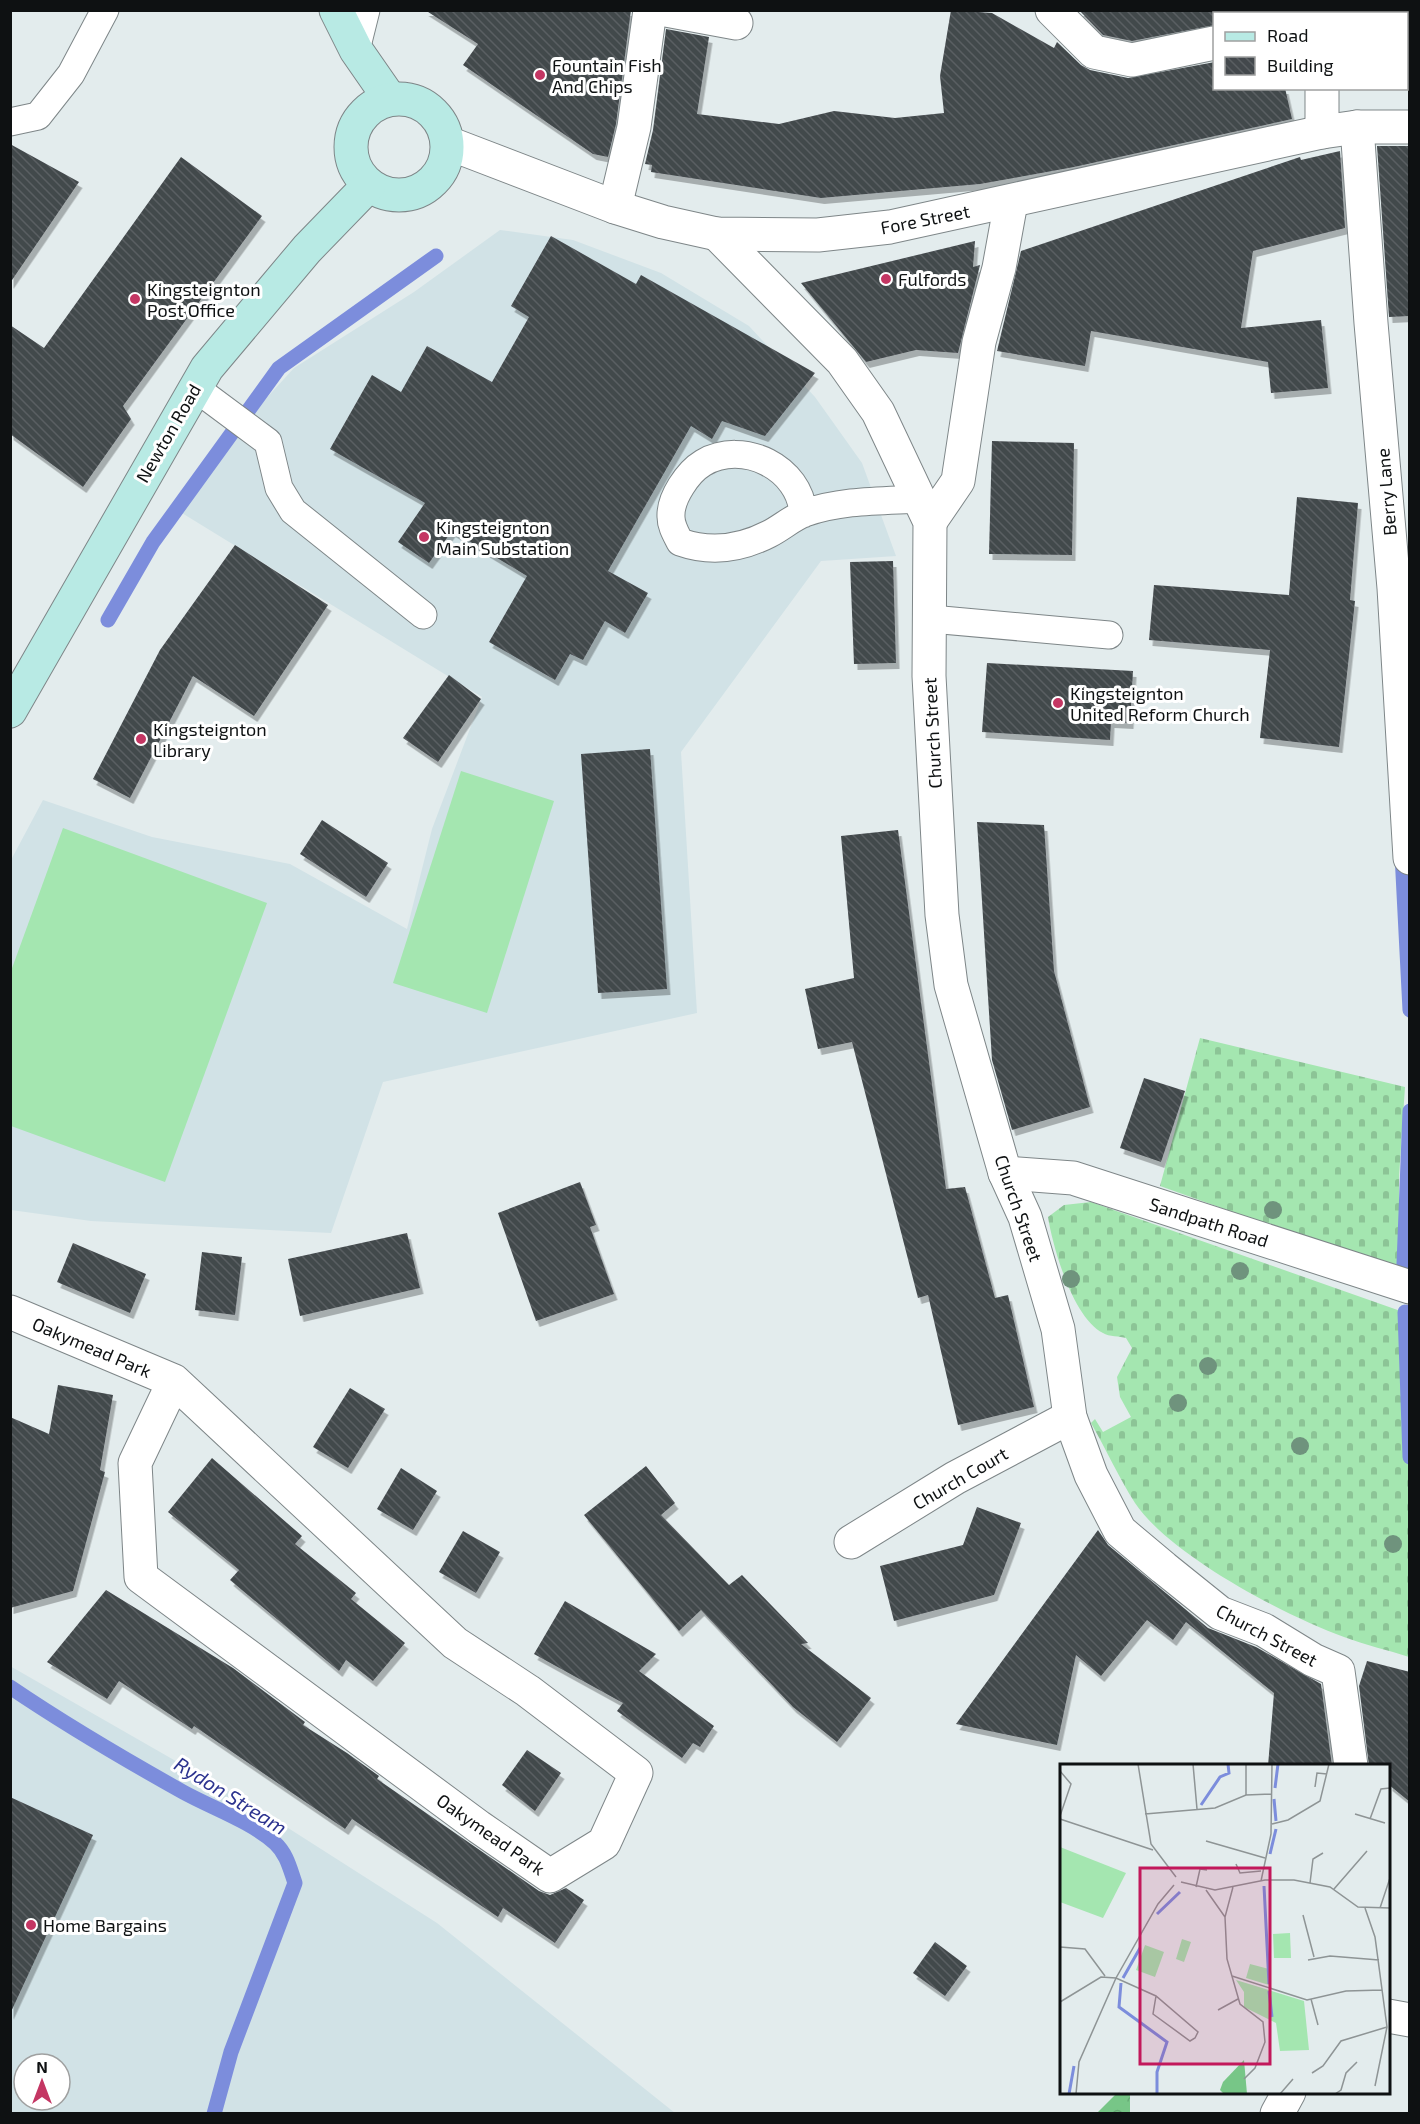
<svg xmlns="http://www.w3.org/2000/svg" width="1420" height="2124" font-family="'Exo 2',sans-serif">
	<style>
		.built { fill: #d1e2e6; fill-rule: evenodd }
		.forest { fill: url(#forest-crowns) }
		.cemetery { fill: url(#cemetery-stones) }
		.pitch { fill: #a4e6b0 }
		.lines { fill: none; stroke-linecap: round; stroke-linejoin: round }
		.stream { stroke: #7c8ddc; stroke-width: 15 }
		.building { fill: url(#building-back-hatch); filter: url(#shadow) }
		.lane-casing { stroke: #7e8688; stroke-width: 29 }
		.street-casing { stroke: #7e8688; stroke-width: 35 }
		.secondary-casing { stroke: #7e8688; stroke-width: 35 }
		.lane { stroke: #fff; stroke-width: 27 }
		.street { stroke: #fff; stroke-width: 33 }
		.secondary { stroke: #b8eae4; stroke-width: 33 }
		.tree { fill: #6f937d }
		.poi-dot { fill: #c43663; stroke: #fff; stroke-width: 2 }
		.labels { text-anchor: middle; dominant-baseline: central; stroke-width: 6; stroke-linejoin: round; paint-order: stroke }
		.poi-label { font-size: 18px; fill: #0e1112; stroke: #fff; text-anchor: start }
		.street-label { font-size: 18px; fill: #0e1112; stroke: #fff }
		.water-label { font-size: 20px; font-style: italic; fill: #2c338f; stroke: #fff }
		.inset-river { fill: none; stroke: #7c8ddc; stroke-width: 3 }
		.inset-road { fill: none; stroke: #8e9495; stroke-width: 1.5 }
		.view { fill: #c2185b; fill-opacity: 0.15; stroke: #c2185b; stroke-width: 3 }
		.inset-edge { fill: none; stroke: #0e1112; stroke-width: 3 }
	</style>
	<defs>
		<pattern id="forest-crowns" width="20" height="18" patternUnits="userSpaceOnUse" patternTransform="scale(1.5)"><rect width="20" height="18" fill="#77c687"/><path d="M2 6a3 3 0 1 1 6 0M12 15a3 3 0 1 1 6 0" fill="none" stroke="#66a974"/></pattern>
		<pattern id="cemetery-stones" width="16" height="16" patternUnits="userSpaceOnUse" patternTransform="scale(1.5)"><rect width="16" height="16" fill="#a4e6b0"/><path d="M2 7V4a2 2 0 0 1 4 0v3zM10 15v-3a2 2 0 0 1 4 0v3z" fill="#8cc496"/></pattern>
		<pattern id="building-back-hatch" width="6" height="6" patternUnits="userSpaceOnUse" patternTransform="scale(1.5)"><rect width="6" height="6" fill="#43484c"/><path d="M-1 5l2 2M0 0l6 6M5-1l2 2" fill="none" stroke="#5a5e62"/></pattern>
		<filter id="shadow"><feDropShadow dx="3.5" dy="6" stdDeviation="0" flood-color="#0004"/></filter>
	</defs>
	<rect width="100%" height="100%" fill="#e3eced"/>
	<g class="built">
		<path d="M500,230L573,240L661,273L749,326L815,397L862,463L896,556L821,561L681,752L697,1013L383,1082L331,1233L91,1221L11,1210V860L43,800L152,837L290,864L407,929L432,829L482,697L177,510L228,440L294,368L414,292Z"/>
		<path d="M10,1666L249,1803L437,1923L675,2113H11ZM24,2064H60V2100H24Z"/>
	</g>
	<path class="forest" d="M1117,2093H1130V2113H1097Z"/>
	<g class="cemetery">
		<path d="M1200,1038L1405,1087L1399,1177V1265L1389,1268L1160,1186Z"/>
		<path d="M1091,1202L1409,1314V1657C1388,1650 1365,1645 1344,1637C1284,1615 1171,1556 1135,1503C1119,1478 1106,1449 1091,1423L1095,1419L1103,1432L1131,1417L1120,1397L1117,1377L1132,1348L1126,1338C1120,1336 1109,1337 1103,1333C1073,1318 1053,1248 1048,1217L1064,1205Z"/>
	</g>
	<g class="pitch">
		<path d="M461,771L554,801L487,1013L393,983Z"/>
		<path d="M63,828L267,903L165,1182L11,1126V971Z"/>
	</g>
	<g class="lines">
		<g class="stream">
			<path d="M108,620L153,542L279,368L436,256"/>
			<path d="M1402,854L1410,1010"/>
			<path d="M1404,1264L1410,1111"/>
			<path d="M1405,1312L1410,1457"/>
			<path d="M10,1687C66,1725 124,1759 183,1792C212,1808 250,1821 275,1843C287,1854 290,1869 295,1883L231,2052L214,2114"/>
		</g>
	</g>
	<g class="building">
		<path d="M425,10H631L616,124L608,157L593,154L463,65L478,44Z"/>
		<path d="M951,10L992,13L1054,48L1057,42L1081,65L1090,70L1128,78L1215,62V88H1285L1292,119L1074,167L980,184L821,198L651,172L652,165L645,164L653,130L666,29L709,37L697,114L779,124L834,111L895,118L944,113L940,76Z"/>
		<path d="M1079,10H1215V25L1132,41L1103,35Z"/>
		<path d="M10,144L79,182L10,283Z"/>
		<path d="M1377,146H1410V316L1389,317Z"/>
		<path d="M1340,151L1345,228L1253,251L1241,328L1321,320L1328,388L1271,393L1268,362L1091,331L1085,366L997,351L1021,251L1300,157L1301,160Z"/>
		<path d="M181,157L262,216L123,406L131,419L83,487L10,434V325L44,348Z"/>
		<path d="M551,236L636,284L641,275L815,373L765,436L722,421L712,439L691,426L608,571L648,593L625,633L605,621L583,660L570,654L555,680L489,642L527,576L452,531L429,563L398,542L425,503L330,449L372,375L401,392L427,346L492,382L529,317L511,306Z"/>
		<path d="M975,241L973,267L980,265L958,353L916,350L866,362L801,283Z"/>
		<path d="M992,441L1074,443L1072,555L989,554Z"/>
		<path d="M1297,497L1358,503L1350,600L1355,601L1339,747L1260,738L1270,650L1149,640L1154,585L1289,595Z"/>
		<path d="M235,545L328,605L254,716L193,676L130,798L93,779L160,650Z"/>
		<path d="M893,561L896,663L854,664L850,562Z"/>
		<path d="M987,663L1133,671L1130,723L1111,722L1110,740L982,732Z"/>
		<path d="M449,675L481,699L438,762L403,738Z"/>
		<path d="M650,749L667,989L598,993L581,754Z"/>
		<path d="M322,820L388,863L366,897L300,854Z"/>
		<path d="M977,822L1044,825L1054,971L1090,1107L1012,1130L992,1060Z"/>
		<path d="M898,830L946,1189L965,1187L995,1298L1008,1295L1034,1407L958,1425L928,1295L918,1298L852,1042L818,1049L805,989L854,978L841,836Z"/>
		<path d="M1144,1078L1185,1091L1161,1162L1120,1148Z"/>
		<path d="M580,1182L596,1225L590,1227L614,1294L536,1321L498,1213Z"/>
		<path d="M407,1233L420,1288L300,1316L288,1259Z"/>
		<path d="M73,1243L146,1274L130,1313L57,1282Z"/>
		<path d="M202,1252L242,1257L235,1315L195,1310Z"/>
		<path d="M58,1385L113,1395L100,1470L105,1472L73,1591L10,1608V1417L49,1434Z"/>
		<path d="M350,1388L385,1409L348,1468L313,1447Z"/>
		<path d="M212,1458L302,1536L295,1544L356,1593L351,1599L405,1643L373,1681L346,1660L339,1671L230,1580L239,1570L168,1512Z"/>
		<path d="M646,1466L675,1503L661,1515L729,1585L742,1575L808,1643L801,1644L871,1698L837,1742L793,1707L701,1610L679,1631L584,1515Z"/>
		<path d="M401,1468L437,1491L413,1530L377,1509Z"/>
		<path d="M977,1507L1021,1523L994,1595L894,1621L880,1566L963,1545Z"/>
		<path d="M1098,1530L1108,1545L1208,1628L1256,1647L1321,1684L1332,1766H1268L1274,1693L1186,1622L1173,1640L1147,1620L1101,1676L1076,1655L1057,1745L956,1724Z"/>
		<path d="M463,1531L500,1552L476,1593L439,1572Z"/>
		<path d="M106,1590L233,1668L305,1722L303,1725L347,1753L379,1776L377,1779L539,1891L550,1895L566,1888L584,1900L555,1943L503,1908L498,1917L352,1819L345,1829L194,1726L192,1729L119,1681L107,1699L47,1662Z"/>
		<path d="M565,1601L656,1654L639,1671L714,1726L700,1747L693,1743L682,1758L617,1711L623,1703L534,1654Z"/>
		<path d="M1367,1661L1410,1672V1802L1389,1785V1766H1369L1359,1686Z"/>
		<path d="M527,1750L561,1773L535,1811L502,1785Z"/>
		<path d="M10,1797L93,1835L10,2014Z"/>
		<path d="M935,1942L967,1966L945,1996L913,1973Z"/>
	</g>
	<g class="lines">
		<defs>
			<g id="lane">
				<path d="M356,50L366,10"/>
				<path d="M10,122L38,116L71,74L105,10"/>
				<path d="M194,387L268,442L279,488L293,511L423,615"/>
				<path d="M803,514C801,468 743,439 703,463C688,472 670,498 671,517C671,526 676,534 680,542C711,553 740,549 769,534C781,528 792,518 805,513C841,500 882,501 919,499"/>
				<path d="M931,619L1109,635"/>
			</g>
			<g id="street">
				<path d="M666,10L736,23"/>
				<path d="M1052,10L1094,52L1132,60L1214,43"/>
				<path d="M1324,14L1325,10"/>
				<path d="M1322,88V132"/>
				<path d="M1357,127L1371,323L1394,588L1410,858"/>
				<path d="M448,143L615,207L663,222L717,234L818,235L890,227L1322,132L1357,127H1410"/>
				<path d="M615,207L634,127L650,10"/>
				<path d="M717,234L842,361L878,412L930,522L929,676L942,915L951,985L1005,1173L1025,1217L1058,1329L1070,1417L1091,1475L1120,1531L1164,1568L1220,1613L1264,1630L1313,1660L1338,1671L1351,1766"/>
				<path d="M930,522L958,481L979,342L999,268L1011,202"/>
				<path d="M1005,1173L1073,1178L1410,1287"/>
				<path d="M10,1312L174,1381L455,1643L528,1691L636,1773L604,1843L550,1876L479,1827L141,1577L135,1463L174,1381"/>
				<path d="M851,1542L955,1478L1070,1417"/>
				<path d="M1388,2016L1410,2020"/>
				<path d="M1277,2114L1289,2092"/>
			</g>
			<g id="secondary">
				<path d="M336,10L356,50L390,99"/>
				<circle cx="399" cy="147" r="48"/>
				<path d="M10,711L207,368L307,249L369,185"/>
			</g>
		</defs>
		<use href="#lane" class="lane-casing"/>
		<use href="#street" class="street-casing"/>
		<use href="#secondary" class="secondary-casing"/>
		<use href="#lane" class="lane"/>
		<use href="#street" class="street"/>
		<use href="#secondary" class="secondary"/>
	</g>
	<g class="tree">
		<circle cx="1273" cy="1210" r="9"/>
		<circle cx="1240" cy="1271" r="9"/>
		<circle cx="1071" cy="1279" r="9"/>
		<circle cx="1208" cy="1366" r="9"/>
		<circle cx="1178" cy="1403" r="9"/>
		<circle cx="1300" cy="1446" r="9"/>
		<circle cx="1393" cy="1544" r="9"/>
	</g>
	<g class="poi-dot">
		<circle cx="540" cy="75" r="6"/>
		<circle cx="886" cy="279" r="6"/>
		<circle cx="135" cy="299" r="6"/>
		<circle cx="424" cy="537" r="6"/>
		<circle cx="1058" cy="703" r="6"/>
		<circle cx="141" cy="739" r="6"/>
		<circle cx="31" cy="1925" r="6"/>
	</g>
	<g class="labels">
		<g class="poi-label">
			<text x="552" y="65">Fountain Fish<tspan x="552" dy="21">And Chips</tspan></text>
			<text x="898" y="279">Fulfords</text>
			<text x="147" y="289">Kingsteignton<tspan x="147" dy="21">Post Office</tspan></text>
			<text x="436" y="527">Kingsteignton<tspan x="436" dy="21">Main Substation</tspan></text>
			<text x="1070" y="693">Kingsteignton<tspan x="1070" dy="21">United Reform Church</tspan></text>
			<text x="153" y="729">Kingsteignton<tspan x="153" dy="21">Library</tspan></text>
			<text x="43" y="1925">Home Bargains</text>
		</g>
		<g class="street-label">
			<text transform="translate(925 219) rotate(-11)">Fore Street</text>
			<text transform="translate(168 433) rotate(-60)">Newton Road</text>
			<text transform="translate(1386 492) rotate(-95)">Berry Lane</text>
			<text transform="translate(932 733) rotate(-93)">Church Street</text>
			<text transform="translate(1019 1208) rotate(71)">Church Street</text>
			<text transform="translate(1209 1222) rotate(18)">Sandpath Road</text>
			<text transform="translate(92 1347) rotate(23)">Oakymead Park</text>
			<text transform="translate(960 1478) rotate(-30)">Church Court</text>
			<text transform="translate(1267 1635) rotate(28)">Church Street</text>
			<text transform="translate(491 1834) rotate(35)">Oakymead Park</text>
		</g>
		<g class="water-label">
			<text transform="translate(231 1795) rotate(32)">Rydon Stream</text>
		</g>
	</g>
	<g transform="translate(1060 1764)">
		<rect width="330" height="330" fill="#e3eced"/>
		<path d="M184,296L187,330H164L160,326L163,318Z" fill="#77c687"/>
		<path d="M190,200L209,205V221L186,214ZM176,216L244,237L249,286L220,287L216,259L184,243V228Z" fill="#a4e6b0"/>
		<path d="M0,83L66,109L43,154L0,138Z" fill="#a4e6b0"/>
		<path d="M230,169L231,194H214L213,170ZM122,175L131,178L124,198L116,195ZM85,181L104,188L95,213L76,206Z" fill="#a4e6b0"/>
		<path class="inset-river" d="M215,24L218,0M214,35L216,57M141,41L160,13L169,9L168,0M210,90L216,65M204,122L209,220M97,150L120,128M63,214L80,184M61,219L59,243L107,278L97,308V330M209,227L212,253M9,330L14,302"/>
		<path class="inset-road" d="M78,0L91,80L116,113M133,0L137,45M0,7L11,20L0,52M255,23L257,9L267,10M186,31V0M85,50L155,44L186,31L211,30M295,50L325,59M0,55L93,86M310,55L321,25L330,24M212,60L228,56L260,37L269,0M146,77L205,94M176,100L180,109L201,107M201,117L211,70L212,0M121,118L155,126L205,116H234L270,123L298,143L330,144M250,119L253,95L263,89M136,123L140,105L147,106M173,123L165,153L167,195L180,240L203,258L205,278L195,304L184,315M274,125L307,87M146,126L165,153M305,144L315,173L327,263L315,322M320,144L330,114M243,151L254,193M0,183L25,185L45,212M248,196L270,192L319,196M172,212L247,236L286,227L322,226M251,235L258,261M0,238L41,213L56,214L96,232L138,268L135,274L130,277L93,250L96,232M158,246L178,235M252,309L263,302L281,277L327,263M16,330L19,298L56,214L98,140L114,121M220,330L233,315M275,330L281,326L286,309L297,298"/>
		<path class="view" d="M80,104H210V300H80Z"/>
		<rect width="330" height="330" class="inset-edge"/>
	</g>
	<rect width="1420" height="2124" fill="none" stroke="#0e1112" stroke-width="24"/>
	<rect x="1213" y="12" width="195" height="78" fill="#ffffff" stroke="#9fa0a0" stroke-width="1.5"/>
	<rect x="1225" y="32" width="30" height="9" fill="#b8eae4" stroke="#9fa0a0" stroke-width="1.5"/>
	<text x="1267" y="42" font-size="18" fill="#0e1112">Road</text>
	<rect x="1225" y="57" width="30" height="18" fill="url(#building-back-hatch)" stroke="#9fa0a0" stroke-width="1.5"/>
	<text x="1267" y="72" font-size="18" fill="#0e1112">Building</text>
	<g transform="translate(42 2082)"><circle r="28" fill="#ffffff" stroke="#9fa0a0" stroke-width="1.5"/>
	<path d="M0-4.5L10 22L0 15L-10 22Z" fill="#c43663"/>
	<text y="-9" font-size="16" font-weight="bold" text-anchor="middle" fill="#0e1112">N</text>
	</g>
</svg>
